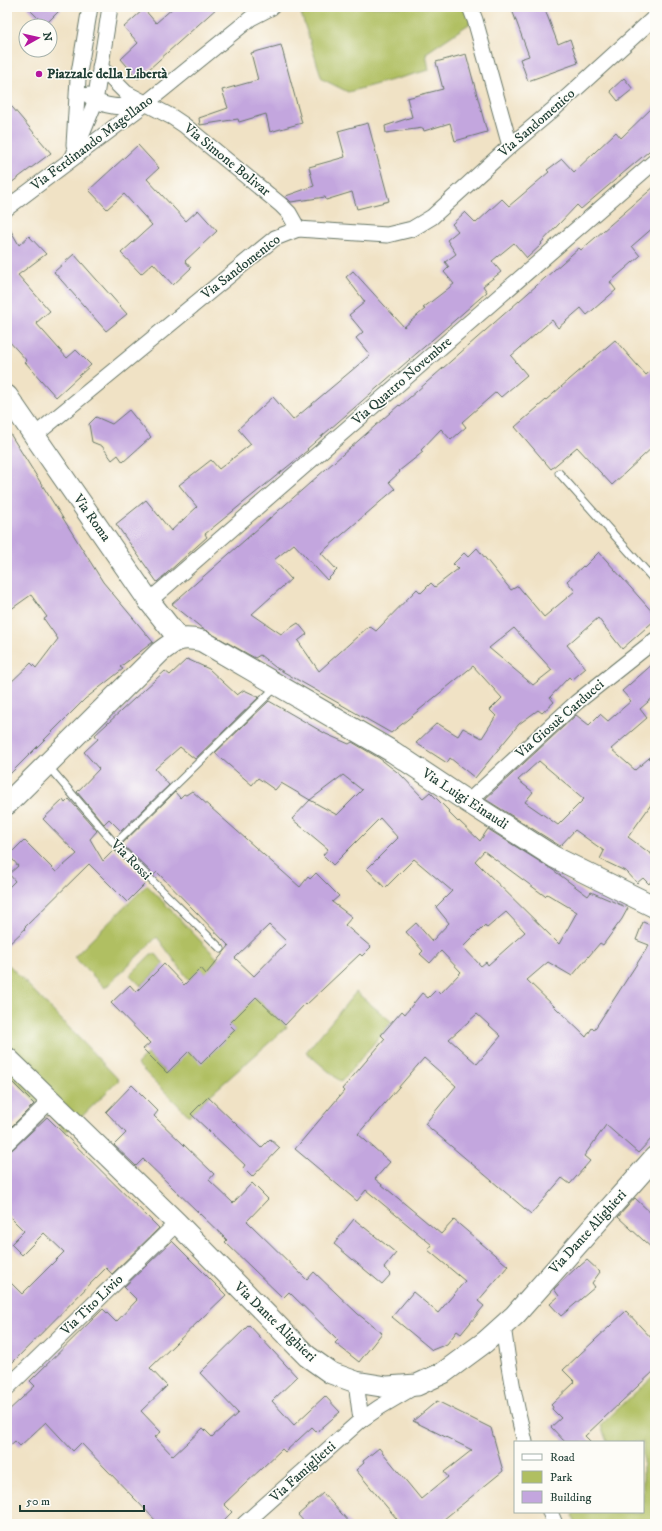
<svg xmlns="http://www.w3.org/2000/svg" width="662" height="1531" font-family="'IM FELL DW Pica',serif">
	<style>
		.green { fill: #b0bf62; stroke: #687e4b }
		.building { fill: #c3a6de; fill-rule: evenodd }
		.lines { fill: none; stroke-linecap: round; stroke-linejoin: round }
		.lane-casing { stroke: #687767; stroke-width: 9 }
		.street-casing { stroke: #687767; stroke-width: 17 }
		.secondary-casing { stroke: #687767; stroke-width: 23 }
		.lane { stroke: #fff; stroke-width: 7 }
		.street { stroke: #fff; stroke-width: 15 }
		.secondary { stroke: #fff; stroke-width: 21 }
		.poi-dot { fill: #b5179e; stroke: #fdfcf7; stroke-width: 1.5 }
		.labels { text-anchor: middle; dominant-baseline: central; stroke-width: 3; stroke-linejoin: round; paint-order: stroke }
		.poi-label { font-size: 14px; font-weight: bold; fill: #1f3d34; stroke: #fdfcf7; text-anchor: start }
		.street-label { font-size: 14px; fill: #1f3d34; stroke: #fdfcf7 }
	</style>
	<rect width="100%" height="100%" fill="#fdfcf7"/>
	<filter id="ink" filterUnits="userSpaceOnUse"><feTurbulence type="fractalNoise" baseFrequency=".025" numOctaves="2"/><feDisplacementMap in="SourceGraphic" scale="8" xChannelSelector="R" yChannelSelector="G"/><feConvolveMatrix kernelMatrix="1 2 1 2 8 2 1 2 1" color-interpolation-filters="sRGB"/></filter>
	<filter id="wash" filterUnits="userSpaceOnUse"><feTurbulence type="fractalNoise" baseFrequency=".012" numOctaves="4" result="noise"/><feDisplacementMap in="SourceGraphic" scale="16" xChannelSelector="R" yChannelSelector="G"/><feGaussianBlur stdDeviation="0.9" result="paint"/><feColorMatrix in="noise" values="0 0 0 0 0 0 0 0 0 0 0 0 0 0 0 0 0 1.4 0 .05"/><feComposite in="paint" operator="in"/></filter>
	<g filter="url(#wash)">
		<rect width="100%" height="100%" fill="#f0e2c5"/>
		<g class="green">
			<path d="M299,7H474L475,20L426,53L429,70L348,92L322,79Z"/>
			<path d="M147,885L218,959L287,1027L208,1097L189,1116L137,1064L147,1054L167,1073L177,1064L168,1054L188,1050L201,1063L235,1030L229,1024L222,990L201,969L189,980L157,937L105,988L74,957Z"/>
			<path d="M151,954H156L164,964L141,986L130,975Z"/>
			<path d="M9,965L119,1080L66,1132L7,1072V966Z"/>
			<path d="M356,992L392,1022L341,1082L306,1052Z"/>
			<path d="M655,1374V1524H576L572,1515L575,1512H643V1442H607L601,1425Z"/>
		</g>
		<g id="blocks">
			<g class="building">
				<path d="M27,7H63L45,25Z"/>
				<path d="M174,7H218L138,79L121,59L138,43L124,27L144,9L156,23Z"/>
				<path d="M511,7H544L558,44L570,39L578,63L528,81L520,59L529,56Z"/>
				<path d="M281,45L302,123L270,132L266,114L239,122L238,119L200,125L199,118L228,108L222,90L258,80L251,53Z"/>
				<path d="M466,54L487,132L455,141L450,123L424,131L423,128L386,133L385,126L412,117L407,98L443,89L436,62Z"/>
				<path d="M624,78L633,89L618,101L610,91Z"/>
				<path d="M7,101L51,153L7,186Z"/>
				<path d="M655,105V146L581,209L577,205L541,243L542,244L527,258L514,243L492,261L501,272L483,286L487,292L307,449L308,450L205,534L207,537L157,582L116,524L146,500L171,531L197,507L179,485L211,460L219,469L251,444L238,429L273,397L293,420L370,355L356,338L363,332L349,315L365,302L346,277L353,271L404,327L425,309L423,308L454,284L444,272L449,267L445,262L456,254L447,240L458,231L452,224L465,212L476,223L502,199L509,206L549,172L547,170L562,159L574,172L616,132L621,138Z"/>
				<path d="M368,123L389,201L357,209L352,192L326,200L325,197L291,202L286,197V196L314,186L309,167L345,157L338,131Z"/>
				<path d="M138,145L159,168L147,179L186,221L198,210L217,231L185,261L191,268L173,285L153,263L141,274L121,253L152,225L124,194L107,209L89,190Z"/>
				<path d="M655,186V226L632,246L640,256L610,282L616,290L587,315L581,308L558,328L552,320L511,356L527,375L501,397L496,392L462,422L466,427L451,440L441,429L421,450L423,452L399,471L400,472L389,482L395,489L321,553L337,570L327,580L294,544L274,560L291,579L252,614L281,634L298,623L307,634L298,641L319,671L369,626L376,631L417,589L421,593L431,583L435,587L458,569L453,564L464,553L468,557L477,548L511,590L518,586L544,617L575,591L567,581L583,566L584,567L599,552L655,615V620L622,649L598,618L567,645L586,668L572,680L569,677L550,697L554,702L542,713L538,710L519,724L475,778L450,758L447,763L416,743L437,723L458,736L463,728L482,738L496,716L490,710L502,698L473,666L391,733L275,667L260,655L255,658L203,629L172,604L399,405L400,406L579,248L581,250ZM514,628L552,670L533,685L489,648Z"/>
				<path d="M7,224L19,245L29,236L46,254L18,275L50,311L36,323L67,358L76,350L91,365L56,397L25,362L27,361L7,339Z"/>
				<path d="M74,254L127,314L106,331L54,272Z"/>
				<path d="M615,340L646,375L655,367V445L612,485L577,447L551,469L515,427Z"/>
				<path d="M129,410L151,437L123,462L118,455L112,460L102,446L92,442L89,424L96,417L112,424Z"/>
				<path d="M7,429L103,582L153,642L120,667L123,669L85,699L7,777V686L31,663L36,668L58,639L44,619L47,617L31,595L7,612Z"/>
				<path d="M187,659L209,669L237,695L244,690L259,697L195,759L180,747L155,769L169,785L121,831L109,819L104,824L77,792L99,769L84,752L98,739L95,735L134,699L165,671L170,675Z"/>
				<path d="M655,662V696L640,709L647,718L611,749L635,770L655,753V799L628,837L655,857V876L649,884L643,878L637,883L627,872L600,859L604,851L575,830L560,846L485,799L576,715L589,725L600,714L608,721L631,701L622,691ZM539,761L584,799L558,825L525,802L533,792L518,780Z"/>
				<path d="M269,701L326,734L349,744L352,742L379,758L401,775L423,798L430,792L449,811L448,812L458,822L459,821L480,841L488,829L553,870L588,896L591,892L628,908L622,919L603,945L600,943L572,976L548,962L527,980L586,1037L592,1028L594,1030L649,945L636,940L643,922L655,927V1135L638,1153L606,1125L584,1156L590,1161L570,1184L562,1178L531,1214L425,1124L456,1086L424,1058L358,1134L390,1162L375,1179L441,1234L454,1220L508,1266L478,1301L484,1306L461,1334L457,1331L447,1344L432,1350L392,1317L413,1292L438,1313L465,1281L428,1250L432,1245L366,1190L357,1201L295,1149L344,1091L342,1089L385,1039L381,1035L402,1011L405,1014L422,993L428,998L436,990L440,994L461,972L441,951L430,963L420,954L423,951L406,932L416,923L432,941L449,923L436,907L452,891L414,859L385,888L367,869L398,838L380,818L333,865L323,855L328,849L292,819L310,800L281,783L275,790L258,778L252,785L215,753ZM343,775L362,790L337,815L310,800ZM484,851L545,896L547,894L577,912L559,944L475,861ZM506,912L525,932L488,965L486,962L481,966L463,947L485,925L487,928ZM477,1014L501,1036L477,1064L449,1039Z"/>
				<path d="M192,791L300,887L308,877L310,879L316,873L339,896L332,902L352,917L345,925L371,947L362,956L360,954L306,1005L305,1004L285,1025L256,997L229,1024L235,1030L201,1064L189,1051L167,1073L143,1049L150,1043L111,1003L130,985L136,992L164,964L184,985L201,968L206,974L229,946L157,872L154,875L122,844L175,792L180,798L184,794L186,795ZM269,925L287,942L254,976L235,958Z"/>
				<path d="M69,799L97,831L90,839L103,861L114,850L147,882L127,902L89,864L24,928L25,929L7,946V889L15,881L9,874L18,866L9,855L24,840L56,872L77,854L43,819L63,800L65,803Z"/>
				<path d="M7,1077L34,1104L12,1126L7,1121Z"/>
				<path d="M132,1085L158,1111L154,1116L214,1174L209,1180L233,1203L252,1183L268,1199L247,1221L307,1280L314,1272L358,1314L382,1333L359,1362L335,1343L338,1340L289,1292L283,1298L225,1242L227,1240L143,1159L136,1166L114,1145L126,1133L106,1112Z"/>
				<path d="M208,1097L261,1148L270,1139L280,1148L252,1177L243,1168L245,1165L191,1114Z"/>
				<path d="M47,1117L159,1228L112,1274L106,1268L7,1368V1279L22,1294L64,1252L44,1233L22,1255L11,1244L24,1231L7,1214V1152L13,1149Z"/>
				<path d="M635,1198L655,1217V1251L618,1217Z"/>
				<path d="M354,1219L396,1253L384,1268L391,1274L382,1284L334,1244Z"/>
				<path d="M172,1241L226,1295L150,1368L167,1386L141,1411L161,1432L155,1437L173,1456L203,1428L212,1437L238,1413L200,1373L249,1325L297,1377L272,1401L294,1425L325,1396L340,1412L317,1432L312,1427L285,1452L282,1449L224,1504L232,1512L220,1524H159L81,1443L73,1451L46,1422L20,1446L15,1441L7,1448V1412L35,1386L30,1381L103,1309L116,1322L137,1300L124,1287Z"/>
				<path d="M587,1260L600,1272L592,1283L595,1287L561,1316L550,1304L559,1296L554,1289L579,1265L580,1266Z"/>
				<path d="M626,1311L655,1342V1370L585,1436L591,1442H565L551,1427L561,1418L552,1409L553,1407L551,1405L575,1382L563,1370Z"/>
				<path d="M437,1401L491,1428L503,1471L438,1524H401L356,1470L364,1463L363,1461L379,1448L421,1499L448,1477L444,1472L472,1450L413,1421Z"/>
				<path d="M323,1493L351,1524H306L298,1515Z"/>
			</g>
		</g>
	</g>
	<g filter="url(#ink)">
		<use href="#blocks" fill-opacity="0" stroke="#687767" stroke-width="1"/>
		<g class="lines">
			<defs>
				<g id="lane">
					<path d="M559,473L655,581"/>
					<path d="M48,766L115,844L221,949"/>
					<path d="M115,844L277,686"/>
				</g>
				<g id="street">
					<path d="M470,7L475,20L510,146"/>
					<path d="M100,67L126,93L172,117L184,125L281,205L289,213L298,229"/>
					<path d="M88,95C105,110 123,107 144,104"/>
					<path d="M74,145L78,79L90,7"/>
					<path d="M73,157L95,102L110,7"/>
					<path d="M7,208L145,104L251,18L272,7"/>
					<path d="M34,436L275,238L298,229L387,235L412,229L432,217L510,146L555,108L655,17"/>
					<path d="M149,601L655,161"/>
					<path d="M468,802L577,702L655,640"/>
					<path d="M7,1143L50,1101"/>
					<path d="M503,1326C508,1365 515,1404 525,1442"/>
					<path d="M356,1382L361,1420"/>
					<path d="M7,1388L177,1223"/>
					<path d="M550,1512L555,1524"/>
					<path d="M244,1524L361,1420L380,1407L414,1387"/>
				</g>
				<g id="secondary">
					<path d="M7,396L149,601L179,639"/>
					<path d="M7,804L160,652C177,639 181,636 202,641L393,752L468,802L554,857L655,907"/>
					<path d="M7,1058L177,1223L307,1356L331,1373L356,1382L387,1387L417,1385L443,1373L485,1342L515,1315L655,1157"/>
				</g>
			</defs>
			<use href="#lane" class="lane-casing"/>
			<use href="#street" class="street-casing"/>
			<use href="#secondary" class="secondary-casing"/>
			<use href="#lane" class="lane"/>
			<use href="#street" class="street"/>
			<use href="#secondary" class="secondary"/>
		</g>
	</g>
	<circle class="poi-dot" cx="39" cy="74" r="4"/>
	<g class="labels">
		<g class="poi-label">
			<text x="47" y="74">Piazzale della Libertà</text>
		</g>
		<g class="street-label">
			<text transform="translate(537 123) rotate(-41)">Via Sandomenico</text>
			<text transform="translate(92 143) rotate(-37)">Via Ferdinando Magellano</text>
			<text transform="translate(227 160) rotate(39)">Via Simone Bolivar</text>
			<text transform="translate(241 267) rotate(-38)">Via Sandomenico</text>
			<text transform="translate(402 381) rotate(-41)">Via Quattro Novembre</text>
			<text transform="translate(92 518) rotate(55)">Via Roma</text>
			<text transform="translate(560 719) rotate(-41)">Via Giosuè Carducci</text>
			<text transform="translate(465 799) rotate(33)">Via Luigi Einaudi</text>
			<text transform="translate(131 860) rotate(45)">Via Rossi</text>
			<text transform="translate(588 1232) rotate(-48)">Via Dante Alighieri</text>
			<text transform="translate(92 1305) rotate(-44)">Via Tito Livio</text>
			<text transform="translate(275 1322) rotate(44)">Via Dante Alighieri</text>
			<text transform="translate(303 1472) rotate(-42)">Via Famiglietti</text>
		</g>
	</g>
	<rect width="662" height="1531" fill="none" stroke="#fdfcf7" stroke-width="24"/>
	<rect x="514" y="1441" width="130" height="72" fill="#fdfcf7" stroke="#a4b0a9"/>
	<rect x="522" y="1454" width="20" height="6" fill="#ffffff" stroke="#a4b0a9"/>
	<text x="550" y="1461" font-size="12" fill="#1f3d34">Road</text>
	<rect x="522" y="1471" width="20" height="12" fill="#b0bf62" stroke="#a4b0a9"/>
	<text x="550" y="1481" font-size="12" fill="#1f3d34">Park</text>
	<rect x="522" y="1491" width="20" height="12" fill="#c3a6de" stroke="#a4b0a9"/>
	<text x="550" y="1501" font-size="12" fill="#1f3d34">Building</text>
	<g transform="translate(38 38) rotate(82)"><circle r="19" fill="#fdfcf7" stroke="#a4b0a9"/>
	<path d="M0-3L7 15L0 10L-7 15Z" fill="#b5179e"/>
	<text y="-6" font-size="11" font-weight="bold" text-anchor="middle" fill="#1f3d34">N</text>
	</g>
	<path d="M20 1505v6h124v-6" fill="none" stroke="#1f3d34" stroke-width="2"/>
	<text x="26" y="1505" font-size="12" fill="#1f3d34" stroke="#fdfcf7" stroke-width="3" paint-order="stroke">50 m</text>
</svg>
